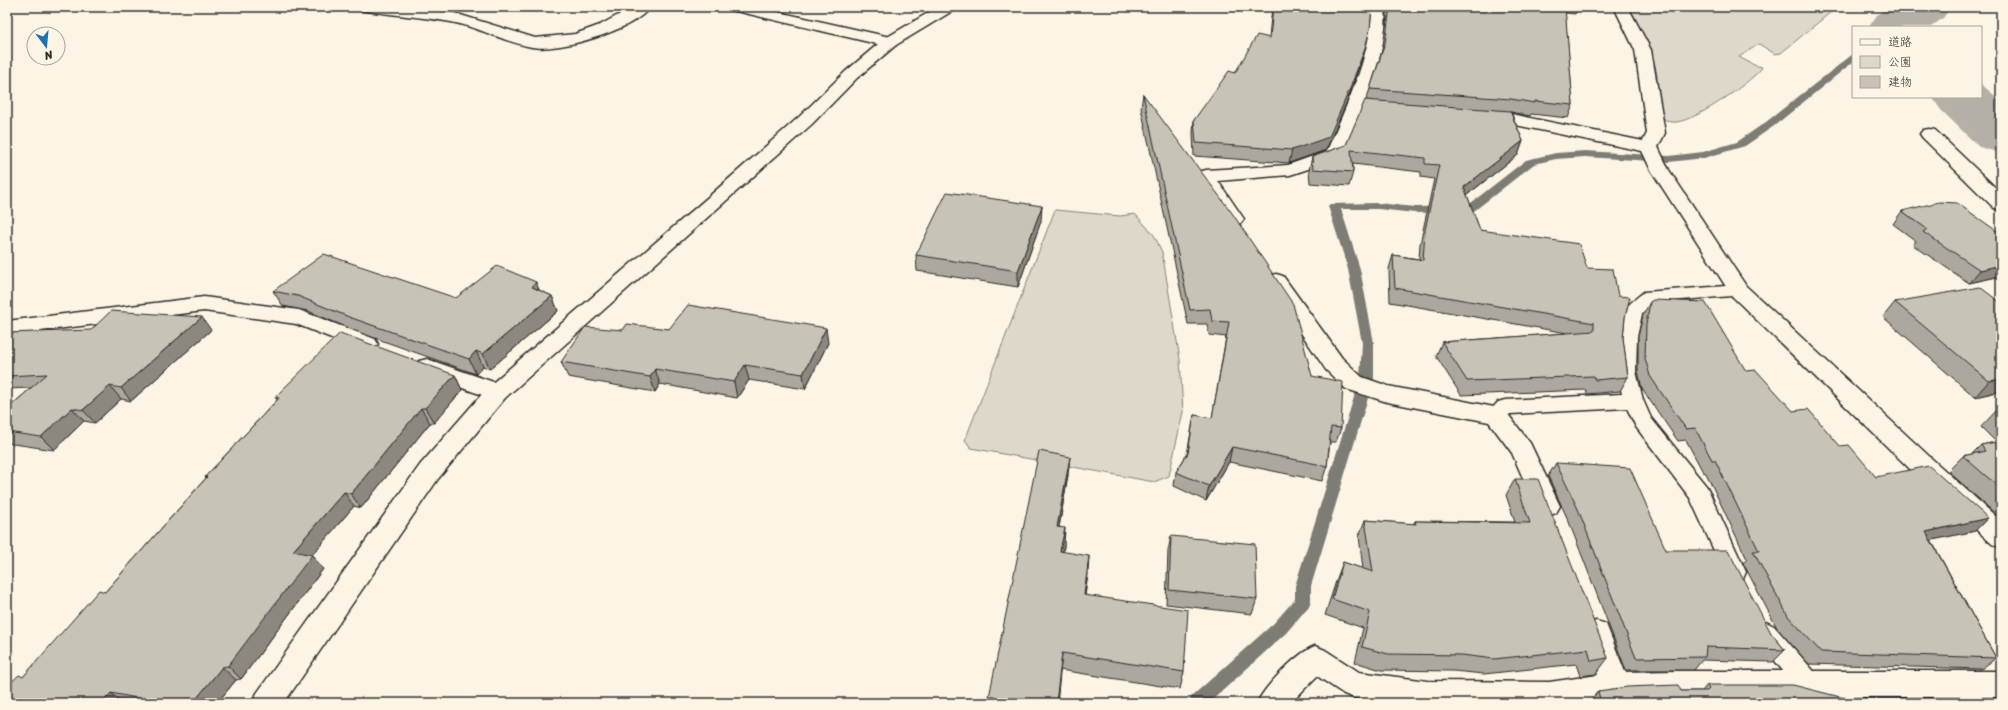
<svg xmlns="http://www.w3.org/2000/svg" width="2008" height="710" viewBox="0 0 2008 710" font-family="Sriracha,'Klee One',sans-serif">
  <rect width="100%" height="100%" fill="#fcf5e5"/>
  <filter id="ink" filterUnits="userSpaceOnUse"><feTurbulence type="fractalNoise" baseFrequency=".025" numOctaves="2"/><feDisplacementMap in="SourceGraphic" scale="8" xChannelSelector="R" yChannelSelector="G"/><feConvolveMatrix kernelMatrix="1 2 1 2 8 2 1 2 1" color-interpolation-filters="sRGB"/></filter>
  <g filter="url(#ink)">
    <g fill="#ded8ca" stroke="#84827a">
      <path d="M1624,7H1837L1781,53L1775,54L1759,44L1739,57L1754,65L1762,67L1761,69C1748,84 1691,125 1672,122C1665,121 1659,115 1654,110L1657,76L1655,65Z"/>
      <polygon points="1055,210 1120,216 1135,214 1154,235 1162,252 1180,359 1183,412 1169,476 1154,482 971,448 965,440"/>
    </g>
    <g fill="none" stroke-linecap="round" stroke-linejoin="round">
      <polygon fill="#7d7b74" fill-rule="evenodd" points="1853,54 1853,62 1774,126 1745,146 1704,158 1669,162 1585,157 1556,159 1534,164 1474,211 1470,212 1415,213 1378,209 1341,209 1360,269 1374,343 1374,378 1311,586 1311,601 1309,606 1286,633 1209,703 1188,703 1191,697 1274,623 1295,599 1295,586 1360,378 1362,343 1348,269 1328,206 1330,204 1378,203 1415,207 1467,206 1526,160 1556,153 1585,151 1669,156 1703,152 1737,142 1766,122"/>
      <g fill="#b4b0a5" fill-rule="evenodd">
        <polygon points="1889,7 1951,7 1943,18 1931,27 1869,27 1877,15"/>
        <polygon points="1981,84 2001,101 2001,153 1979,147 1941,110 1932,97 1981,97"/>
      </g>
      <g stroke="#2b2b2b" stroke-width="3">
        <g id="service">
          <path d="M1739,285L1745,287L1748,291L1745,295L1655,302L1642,314L1637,337L1636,371L1643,400L1651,418L1707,487L1746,572L1743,579L1735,582L1727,579L1690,498L1636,427L1627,408L1510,414C1503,421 1498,423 1489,420L1486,415L1498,402L1505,400L1622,394C1616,370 1614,335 1624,311C1628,304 1638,297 1644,292Z"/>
          <polygon points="1766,622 1774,626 1819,677 1822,685 1819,693 1810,696 1801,693 1758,640 1754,633 1758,626"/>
        </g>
      </g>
      <g stroke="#2b2b2b" stroke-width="3">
        <g id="minor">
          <path d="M359,7H402L454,13L535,38L575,34L600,25L633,7H650C635,30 559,52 532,47C504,42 479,27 451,22C423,17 394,15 366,11L361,10Z"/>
          <polygon points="729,7 756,7 890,37 896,39 898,42 896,45 890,47 736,11 731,10"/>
          <path d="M1371,7H1385C1390,50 1361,114 1344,154L1341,158L1290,175L1218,181L1244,219L1241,223L1234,225L1227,223L1197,176L1199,172L1206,170L1288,165L1327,151C1344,111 1374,50 1371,7Z"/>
          <polygon points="1614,7 1628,7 1651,50 1665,133 1658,147 1669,170 1746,286 1930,457 2001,521 2001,548 1992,544 1912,471 1732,296 1651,170 1642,151 1506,123 1477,121 1474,117 1477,113 1506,113 1643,141 1647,133 1635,50"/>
          <polygon points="1929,129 1935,130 2001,193 2001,210 1994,208 1923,138 1920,134 1923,130"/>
          <polygon points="1276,274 1283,276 1342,358 1362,377 1388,386 1504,409 1530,443 1560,506 1556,513 1547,516 1538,513 1512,453 1489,422 1387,402 1346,389 1326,370 1266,281 1269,276"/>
          <polygon points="204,297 299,310 375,339 378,344 375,349 367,352 296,324 204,311 7,335 7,321"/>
          <polygon points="427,359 505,386 508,392 505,398 497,400 419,373 416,367 419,361"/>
          <path d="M1596,621L1606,624L1625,672L1676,671H2001V697H1676L1616,699L1588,703H1393L1354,698L1344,694L1317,676L1291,703H1257C1265,686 1297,653 1315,646L1325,650L1359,672L1428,681L1549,682L1598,675L1582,633L1586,624Z"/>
        </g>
      </g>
      <g stroke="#2b2b2b" stroke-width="3">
        <polygon id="tertiary" points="938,7 956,7 954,10 896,45 857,78 812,124 505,398 438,479 284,703 252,703 257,693 420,465 489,386 714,192 800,116 845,72 884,39"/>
      </g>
      <use href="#service" fill="#fcf5e5" fill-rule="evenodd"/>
      <use href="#minor" fill="#fcf5e5" fill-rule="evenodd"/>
      <use href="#tertiary" fill="#fcf5e5" fill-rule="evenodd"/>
    </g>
    <g fill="#aca89d" stroke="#2b2b2b">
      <polygon points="1272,7 1372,7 1370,29 1361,60 1348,99 1326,150 1289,163 1194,156 1193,133 1194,120 1235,73 1269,37"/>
      <polygon points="1386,7 1578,7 1575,14 1565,13 1573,105 1568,118 1531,114 1530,116 1511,112 1523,141 1518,155 1467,195 1480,230 1587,268 1618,296 1625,317 1623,338 1628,377 1620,391 1587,394 1586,390 1461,395 1436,356 1442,342 1567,333 1390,302 1389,269 1393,255 1419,259 1420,244 1434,179 1421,177 1421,172 1353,164 1353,172 1349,186 1310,183 1309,170 1312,157 1346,145 1366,100 1370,89 1382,51 1387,19"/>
      <polygon points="1143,94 1312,376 1341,428 1336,442 1330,442 1327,466 1322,481 1229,462 1206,501 1174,486 1176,472 1187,454 1194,415 1212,418 1226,337 1209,335 1207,324 1188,324 1141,108"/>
      <polygon points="1902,211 2001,276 1969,283 1913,245 1916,241 1893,224"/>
      <polygon points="1041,221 1018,287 917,271 916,255"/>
      <polygon points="539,290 552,296 558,311 490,369 483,366 476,374 358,332 308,311 283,306 273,291 456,298"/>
      <polygon points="1650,302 1746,371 1793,411 1840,446 1876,477 1975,531 1931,540 1996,658 1981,669 1809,664 1777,628 1743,563 1747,559 1706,473 1703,472 1686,440 1678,441 1642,389 1638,371 1638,337 1643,315"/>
      <polygon points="1895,302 2001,303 2001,391 1975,397 1883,317"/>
      <polygon points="669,329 828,343 805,389 749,380 737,398 660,384 655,392 568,377 561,362 623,330"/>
      <polygon points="211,330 131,401 121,399 95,423 84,421 54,450 7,443 7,409 31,388 7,389 7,333"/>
      <polygon points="455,375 462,390 434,423 430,423 361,508 354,506 312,555 323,569 241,679 236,680 217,703 7,703 23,677 105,592 206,478 205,477 277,400 275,397"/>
      <polygon points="1996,411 2001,411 2001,519 1948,471 1963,456 1972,454 1981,445 1996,442 1981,427"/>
      <polygon points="1556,463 1771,633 1785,650 1773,662 1702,660 1694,670 1626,670 1569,522 1548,476"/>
      <polygon points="1068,475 1059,527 1064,546 1063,551 1088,574 1085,596 1184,672 1180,689 1060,670 1057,703 989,703 989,697"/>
      <polygon points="1515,479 1608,658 1596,674 1580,676 1576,664 1484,674 1453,671 1381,670 1355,662 1363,628 1325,615 1337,578 1343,562 1363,569 1359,536 1365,520 1413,524 1415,521 1515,522 1506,495"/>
      <polygon points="1171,536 1257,599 1252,614 1166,604 1168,551"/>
      <polygon points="1707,685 1861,703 1589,703 1598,691 1702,691"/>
    </g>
    <g fill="#8c8880" stroke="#2b2b2b">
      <polygon points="1365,48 1348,99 1326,150 1289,163 1292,150"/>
      <polygon points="1523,141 1518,155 1459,201 1464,187"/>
      <polygon points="1042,206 1041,221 1018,287 1018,271"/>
      <polygon points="2001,265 2001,276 1969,283 1980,270"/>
      <polygon points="536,282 542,297 532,287"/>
      <polygon points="552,296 558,311 490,369 483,354"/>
      <polygon points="202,317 211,330 131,401 121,388"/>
      <polygon points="826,328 828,343 805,389 803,374"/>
      <polygon points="476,351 483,366 476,374 469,359"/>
      <polygon points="745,365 749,380 737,398 734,382"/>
      <polygon points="655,369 660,384 655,392 650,377"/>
      <polygon points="455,375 462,390 434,423 425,408"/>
      <polygon points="2001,379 2001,391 1975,397 1989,381"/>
      <polygon points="110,386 121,399 95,423 83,410"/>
      <polygon points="72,408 84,421 54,450 41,437"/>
      <polygon points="421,408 430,423 361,508 351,494"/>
      <polygon points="1232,447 1229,462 1206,501 1209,486"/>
      <polygon points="1070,457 1068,475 1056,545 1057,527"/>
      <polygon points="344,492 354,506 312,555 323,569 241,679 228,666 293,551"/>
      <polygon points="1988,518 1975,531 1914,544 1926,532"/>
      <polygon points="1065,528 1064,546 1059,569 1060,551"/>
      <polygon points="1089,556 1088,574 1082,613 1084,595"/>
      <polygon points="1062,653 1057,703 1056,703"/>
      <polygon points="222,667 236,680 217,703 193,703"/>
      <polygon points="111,693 123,703 102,703"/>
    </g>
    <g fill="#c8c3b7" stroke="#2b2b2b">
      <polygon points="1273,7 1372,7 1370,29 1365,48 1351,86 1329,137 1292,150 1196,143 1194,120 1229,71 1235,73 1257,35 1270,38"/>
      <polygon points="1390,7 1565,7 1573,105 1535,101 1535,103 1511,99 1370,89 1385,43"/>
      <polygon points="1143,94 1232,213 1293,304 1312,376 1343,382 1341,428 1331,427 1327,466 1232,447 1209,486 1176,472 1188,453 1194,415 1212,418 1229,322 1212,321 1210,309 1190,310"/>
      <polygon points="1365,100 1510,111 1523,141 1464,187 1480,230 1579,244 1587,268 1613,269 1618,296 1630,297 1625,317 1623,338 1628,377 1595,380 1594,376 1467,381 1442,342 1594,331 1594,323 1395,288 1393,255 1423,260 1425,230 1439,165 1425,164 1425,158 1351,150 1353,172 1313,169 1312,157 1346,145"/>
      <polygon points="947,192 1042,206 1018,271 916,255"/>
      <polygon points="1939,202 1957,203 2001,234 2001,265 1980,270 1923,232 1927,229 1902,211"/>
      <polygon points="324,254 456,298 497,266 536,282 532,287 552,296 483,354 476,351 469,359 349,317 298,296 273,291"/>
      <polygon points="1980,287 2001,303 2001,379 1989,381 1895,302"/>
      <polygon points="1653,300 1705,302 1746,371 1756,370 1793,411 1808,409 1840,446 1849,445 1876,477 1929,466 1988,518 1926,532 1996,658 1821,652 1788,616 1753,551 1759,551 1715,460 1712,460 1695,428 1686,429 1650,376 1645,358 1646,325 1650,302"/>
      <polygon points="688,305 826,328 803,374 745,365 734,382 655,369 650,377 561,362 585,327 623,330 627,324 669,329"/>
      <polygon points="111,311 202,317 121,388 110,386 83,410 72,408 41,437 7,432 7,409 47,374 7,376 7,333 91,330"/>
      <polygon points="340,333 455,375 425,408 421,408 351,494 344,492 293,551 312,555 228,666 222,667 193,703 162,703 111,693 102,703 7,703 7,686 19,675 23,677 99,590 105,592 207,477 205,477 279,398 275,397"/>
      <polygon points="1996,411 2001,411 2001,416"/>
      <polygon points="2001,441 2001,489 1963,456 1985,451 1981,445"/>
      <polygon points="1039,451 1070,457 1057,527 1065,528 1060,551 1089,556 1084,595 1188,610 1184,672 1062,653 1056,703 994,703 995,697 989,697"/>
      <polygon points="1556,463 1630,468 1666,550 1728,550 1771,633 1785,650 1706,647 1705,657 1636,658 1578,509"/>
      <polygon points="1515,479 1538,479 1608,658 1591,661 1588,649 1494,659 1462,655 1388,654 1362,647 1370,612 1332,599 1343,562 1373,572 1365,520 1416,524 1415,521 1530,523"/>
      <polygon points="1171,536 1255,544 1257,599 1169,590"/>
      <polygon points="1678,685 1681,691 1707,691 1709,689 1707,685 1793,685 1860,702 1861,703 1601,703 1598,691 1627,687"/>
    </g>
  </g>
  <rect width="2008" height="710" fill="none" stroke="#fcf5e5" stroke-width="24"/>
  <rect x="12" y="12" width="1984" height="686" fill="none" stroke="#2b2b2b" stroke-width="1.5" filter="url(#ink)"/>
  <rect x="1852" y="26" width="130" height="72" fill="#fcf5e5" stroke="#a8a49b"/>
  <rect x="1860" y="39" width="20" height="6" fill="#fcf5e5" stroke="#a8a49b"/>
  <text x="1888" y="46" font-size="12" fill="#2b2b2b">道路</text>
  <rect x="1860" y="56" width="20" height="12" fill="#ded8ca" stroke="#a8a49b"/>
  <text x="1888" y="66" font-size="12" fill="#2b2b2b">公園</text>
  <rect x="1860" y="76" width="20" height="12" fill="#c8c3b7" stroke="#a8a49b"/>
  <text x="1888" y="86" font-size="12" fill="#2b2b2b">建物</text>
  <g transform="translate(46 46) rotate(164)"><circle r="19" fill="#fcf5e5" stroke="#a8a49b"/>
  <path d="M0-3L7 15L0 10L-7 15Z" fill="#1f6fb2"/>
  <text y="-6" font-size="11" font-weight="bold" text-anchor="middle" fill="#2b2b2b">N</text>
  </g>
</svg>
